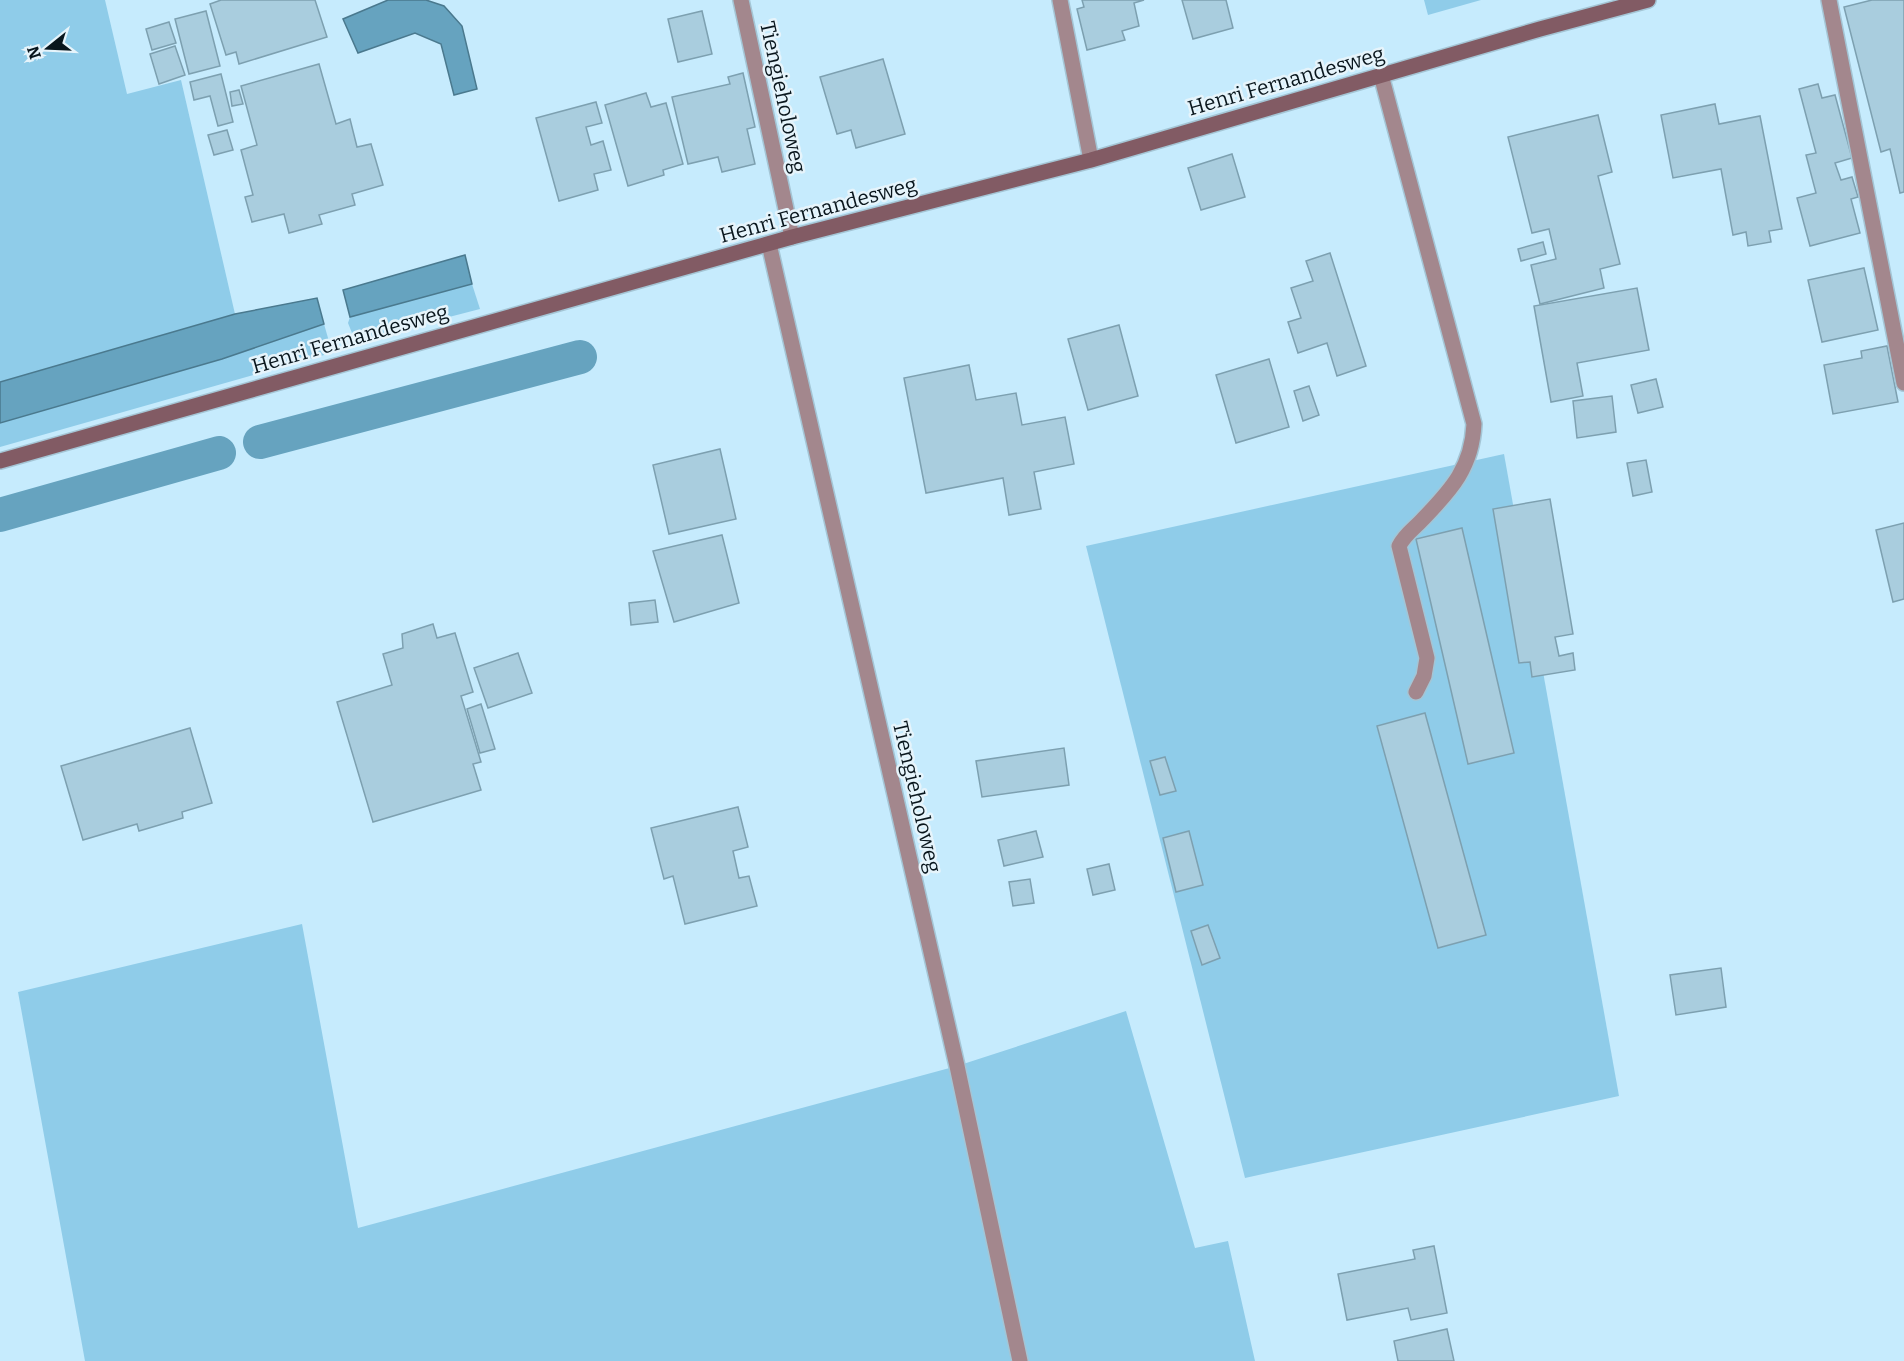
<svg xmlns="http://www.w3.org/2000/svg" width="1904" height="1361" viewBox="0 0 1904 1361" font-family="Bitter,serif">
  <rect width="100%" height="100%" fill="#c6ebfd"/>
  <g fill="#8fcce9">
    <polygon points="0,0 105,0 127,94 181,80 235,314 0,382"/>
    <polygon points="1424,0 1481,0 1428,15"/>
    <polygon points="472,284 480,309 364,339 352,333 348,323 350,317"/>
    <polygon points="324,324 328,338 324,355 0,447 0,423 222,359"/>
    <polygon points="1504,454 1619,1096 1245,1178 1086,546"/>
    <polygon points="302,924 358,1228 957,1066 1126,1011 1195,1248 1228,1241 1255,1361 85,1361 18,992"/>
  </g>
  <g fill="#66a3bf" stroke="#4a798e" stroke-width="1.5">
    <polygon points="388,0 426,0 444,6 462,26 477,89 454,95 441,44 415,33 358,53 343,19"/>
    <polygon points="465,255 472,284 350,317 343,290"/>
    <polygon points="317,298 324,324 222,359 0,423 0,382 235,314"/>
  </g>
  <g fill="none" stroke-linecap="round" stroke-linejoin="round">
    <g stroke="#66a3bf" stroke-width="34">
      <polyline points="260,442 580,357"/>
      <polyline points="0,515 219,453"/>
    </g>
  </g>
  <g fill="#a9cdde" stroke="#7da0b0" stroke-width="1.5">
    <polygon points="221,0 315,0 327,37 239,64 236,52 226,55 210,4"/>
    <polygon points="1082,0 1144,0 1134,3 1139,26 1122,31 1125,40 1087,50 1077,9 1084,7"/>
    <polygon points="1182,0 1226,0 1233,28 1193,39"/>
    <polygon points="1872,0 1904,0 1904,192 1900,193 1890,149 1881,152 1844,7"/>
    <polygon points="206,11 220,66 189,74 175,19"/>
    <polygon points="702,11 712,54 678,62 668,19"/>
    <polygon points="169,22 176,43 152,50 146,29"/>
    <polygon points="175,46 185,75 159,84 150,54"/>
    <polygon points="883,59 905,134 856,148 851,130 837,134 820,77"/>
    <polygon points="319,64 336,124 350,119 357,147 371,144 383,185 352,194 355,205 319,215 322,224 289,233 284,214 252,222 245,197 253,195 241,150 257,145 241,86"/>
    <polygon points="743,73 755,127 747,129 755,164 722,172 718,157 688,164 672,97 730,84 728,77"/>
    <polygon points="221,74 233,122 218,126 210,96 194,100 190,82"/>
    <polygon points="1818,84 1822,98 1835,95 1852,158 1835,163 1841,180 1852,177 1858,197 1851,199 1860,233 1810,246 1797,198 1816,193 1806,155 1816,153 1799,89"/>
    <polygon points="239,90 243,104 232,106 230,92"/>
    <polygon points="646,93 651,107 666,103 683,164 663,170 664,175 628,186 605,105"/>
    <polygon points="596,102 602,123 586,127 591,145 603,141 611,170 594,174 598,190 559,201 536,118"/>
    <polygon points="1715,104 1719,124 1760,116 1782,229 1769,231 1771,242 1748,246 1746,232 1733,235 1721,169 1673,178 1661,115"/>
    <polygon points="1598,115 1612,172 1598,176 1620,264 1600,269 1604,288 1540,304 1531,265 1556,259 1549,229 1532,233 1508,137"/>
    <polygon points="227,130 233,150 214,155 208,135"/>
    <polygon points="1232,154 1245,197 1201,210 1188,168"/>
    <polygon points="1543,242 1546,254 1521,261 1518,249"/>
    <polygon points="1330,253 1366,366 1337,376 1327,343 1298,353 1288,322 1301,318 1291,288 1313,281 1306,261"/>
    <polygon points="1864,268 1878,330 1822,342 1808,280"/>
    <polygon points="1637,288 1649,350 1577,363 1583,396 1551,402 1534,306"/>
    <polygon points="1119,325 1138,396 1088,410 1068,339"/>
    <polygon points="1887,346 1898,402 1833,414 1824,365 1862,358 1861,351"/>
    <polygon points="1269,359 1289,427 1236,443 1216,375"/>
    <polygon points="969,365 976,400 1016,393 1022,425 1065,417 1074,464 1034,472 1041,509 1009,515 1003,478 926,493 904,378"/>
    <polygon points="1656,379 1663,407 1638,413 1631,385"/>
    <polygon points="1309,386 1319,415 1303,421 1294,391"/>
    <polygon points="1612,396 1616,432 1577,438 1573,401"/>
    <polygon points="720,449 736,519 669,534 653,465"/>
    <polygon points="1646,460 1652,492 1633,496 1627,463"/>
    <polygon points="1550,499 1573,634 1555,637 1559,656 1573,653 1575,670 1532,677 1530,662 1519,663 1493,509"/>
    <polygon points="1904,523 1904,599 1893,602 1876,530"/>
    <polygon points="1462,528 1514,753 1468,764 1416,539"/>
    <polygon points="722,535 739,603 674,622 653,551"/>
    <polygon points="655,600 658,622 631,625 629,603"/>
    <polygon points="433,624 437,638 455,633 473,692 461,696 481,762 473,764 481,790 373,822 337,702 392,685 383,654 403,648 402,634"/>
    <polygon points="518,653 532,693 488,708 474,668"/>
    <polygon points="481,704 495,749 480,753 467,709"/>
    <polygon points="1425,713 1486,935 1438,948 1377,726"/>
    <polygon points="190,728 212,803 182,812 183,818 139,831 137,824 83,840 61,766"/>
    <polygon points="1064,748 1069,785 982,797 976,761"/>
    <polygon points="1165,757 1176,791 1160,795 1150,761"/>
    <polygon points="738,807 748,847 733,851 739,878 749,876 757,906 685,924 673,876 664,879 651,828"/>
    <polygon points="1036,831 1043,857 1004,866 998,840"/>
    <polygon points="1189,831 1203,885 1176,892 1163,838"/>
    <polygon points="1109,864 1115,890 1093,895 1087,869"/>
    <polygon points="1030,879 1034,903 1013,906 1009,882"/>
    <polygon points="1208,925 1220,958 1202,965 1191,931"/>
    <polygon points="1721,968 1726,1007 1676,1015 1670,975"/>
    <polygon points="1434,1246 1447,1313 1411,1320 1408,1308 1347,1320 1338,1274 1415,1259 1413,1250"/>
    <polygon points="1447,1329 1454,1361 1398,1361 1394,1341"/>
  </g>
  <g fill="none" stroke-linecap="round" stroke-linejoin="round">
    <g stroke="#a4c5d5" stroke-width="18">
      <g id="lane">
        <polyline points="1060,0 1091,160"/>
        <path d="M1381,75L1474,424C1472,467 1452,489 1423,519C1413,530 1406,533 1399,546L1427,658L1424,676L1416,692"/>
      </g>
    </g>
    <g stroke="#a4c5d5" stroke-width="18">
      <g id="street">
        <polyline points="741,0 792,237"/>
        <polyline points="1829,0 1904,383"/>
        <polyline points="769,244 957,1066 1020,1361"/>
      </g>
    </g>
    <g stroke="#a4c5d5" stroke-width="18">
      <polyline id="secondary" points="0,461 792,237 1091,160 1540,29 1648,0"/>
    </g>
    <use href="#lane" stroke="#a3878d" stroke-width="15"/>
    <use href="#street" stroke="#a3878d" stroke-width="15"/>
    <use href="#secondary" stroke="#825b64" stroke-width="15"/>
  </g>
  <g text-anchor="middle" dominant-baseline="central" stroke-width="5" stroke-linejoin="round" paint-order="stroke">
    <g font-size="21" fill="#09161d" stroke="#e6f4fb">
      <text transform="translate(1286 81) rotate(-16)">Henri Fernandesweg</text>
      <text transform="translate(783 97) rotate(78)">Tiengieholoweg</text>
      <text transform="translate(818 210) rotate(-15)">Henri Fernandesweg</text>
      <text transform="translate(350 339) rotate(-16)">Henri Fernandesweg</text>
      <text transform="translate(917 797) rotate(77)">Tiengieholoweg</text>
    </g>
  </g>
  <g transform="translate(48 48) rotate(252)" stroke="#e6f4fb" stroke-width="4.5" paint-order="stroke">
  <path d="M0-4.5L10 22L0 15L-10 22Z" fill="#09161d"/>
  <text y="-9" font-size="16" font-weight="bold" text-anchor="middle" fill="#09161d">N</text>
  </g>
</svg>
